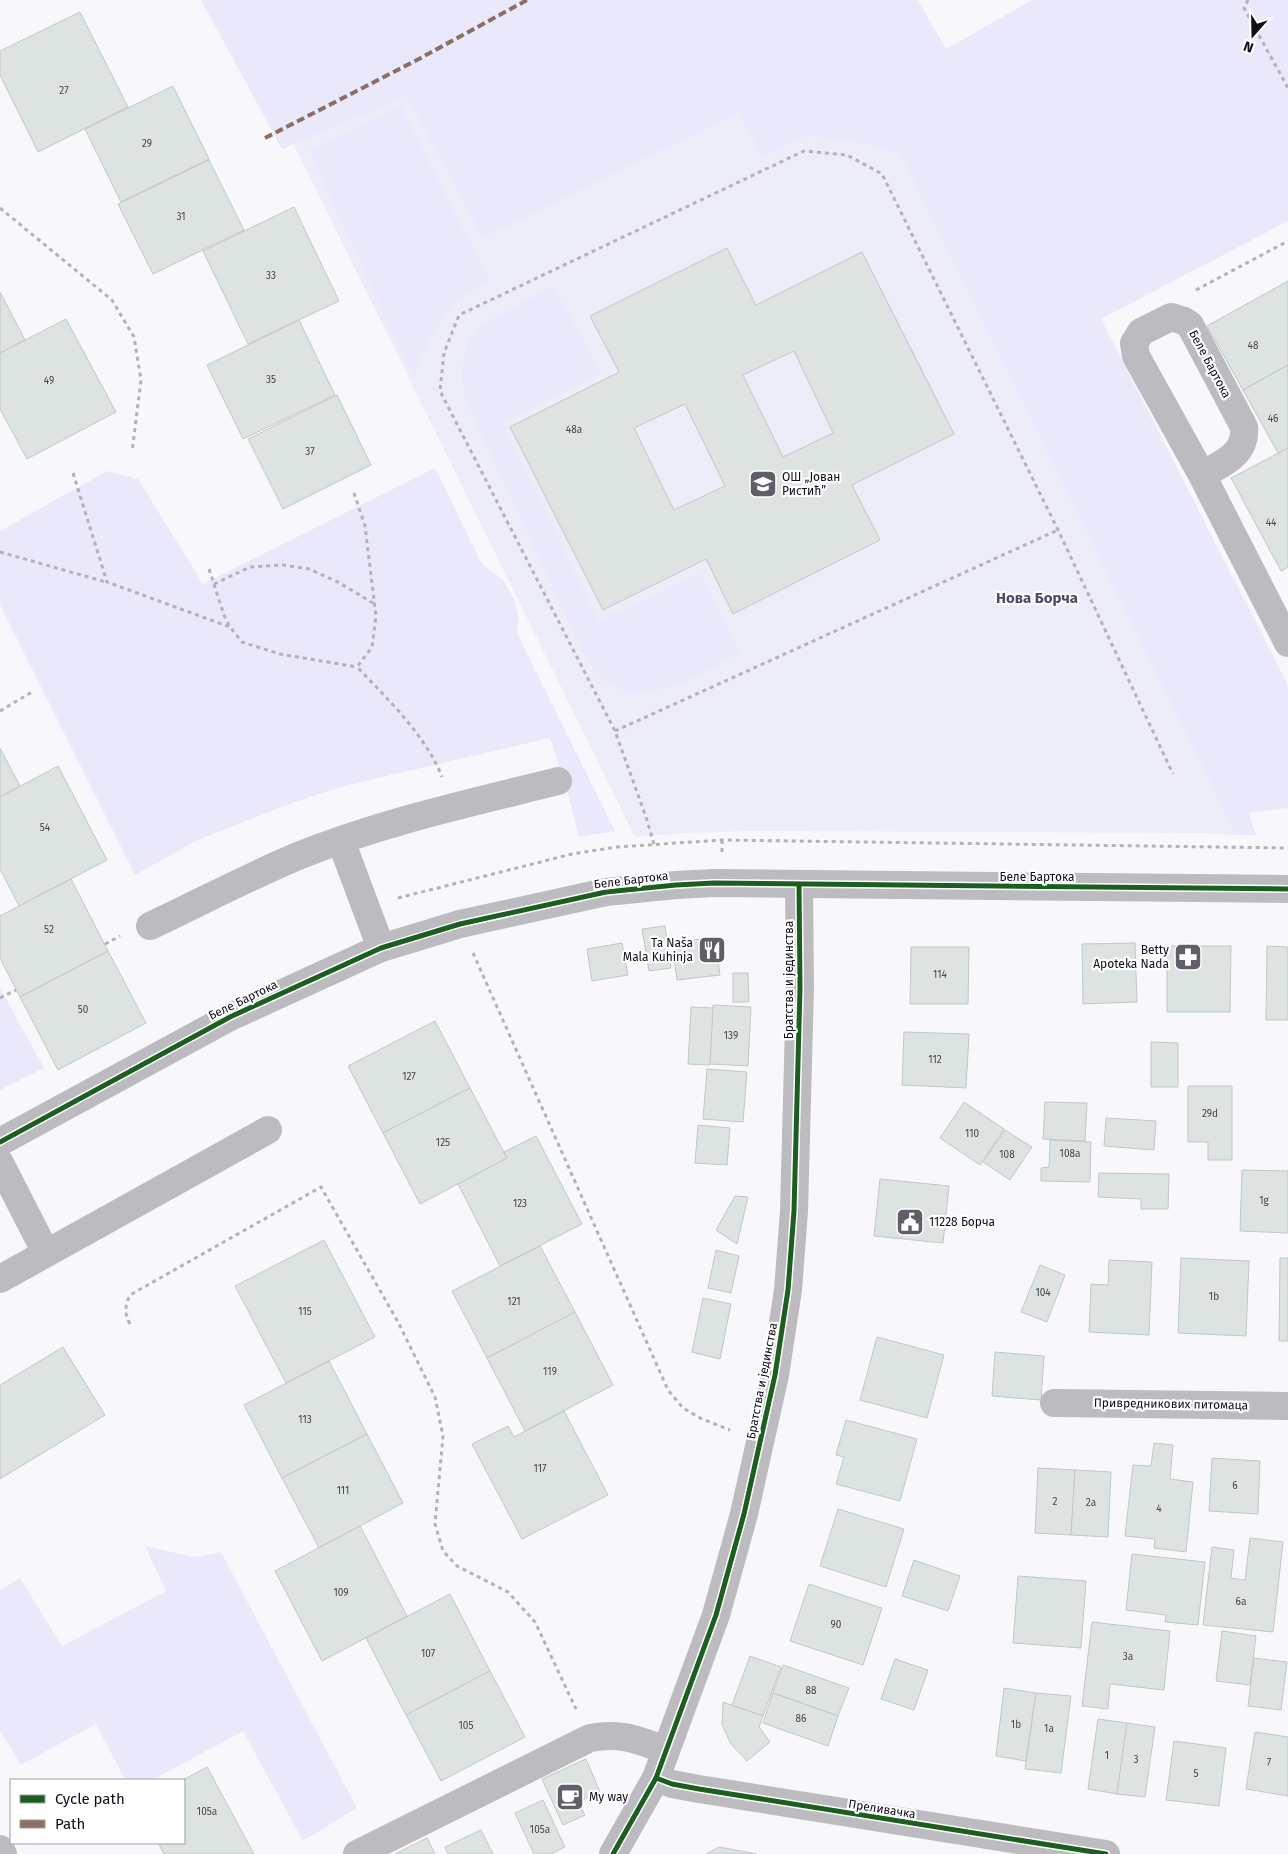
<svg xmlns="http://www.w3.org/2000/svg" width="1288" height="1854" viewBox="0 0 1288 1854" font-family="'Fira Sans',sans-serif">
  <rect width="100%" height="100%" fill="#f8f8fc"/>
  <polygon fill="#ededf9" points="564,0 826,0 1236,835 1200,833 751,831 686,833 635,837 290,137"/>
  <g fill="#e9e9fb">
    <polygon points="201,0 918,0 946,49 1032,0 1288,0 1288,221 1101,319 1286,681 1288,688 1288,808 1249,813 1256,835 1236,835 900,153 849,140 805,136 762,156 738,112 483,238 407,96 282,149"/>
    <polygon points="400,105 489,280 453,304 434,331 421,357 414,380 309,150"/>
    <polygon points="553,286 601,373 502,422 598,621 700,573 740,653 687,681 655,691 630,694 603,681 588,662 465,400 461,372 467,344 480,326"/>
    <polygon points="435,468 482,564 503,580 514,599 519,621 517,633 615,831 579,837 566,786 550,738 348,785 295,802 198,840 135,875 0,605 0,531 107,471 138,479 203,584"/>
    <polygon points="0,988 44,1068 0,1090"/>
    <polygon points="145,1546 194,1557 221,1552 357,1808 303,1841 243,1731 153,1780 125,1780 96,1724 21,1765 0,1730 0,1590 20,1578 62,1646 166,1591"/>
  </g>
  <g fill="#dde3e1" stroke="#c2c8c5" fill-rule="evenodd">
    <polygon points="80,12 128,107 38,152 0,75 0,51"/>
    <polygon points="173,86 209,159 121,202 85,129"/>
    <polygon points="209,160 244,230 153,274 118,204"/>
    <polygon points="294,207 339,301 248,344 203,251"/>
    <path d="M727,248L756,305L862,252L954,434L852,485L880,540L733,614L706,559L603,610L510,427L619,372L590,316ZM794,351L833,433L783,457L743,375ZM685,404L725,486L674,510L634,428Z"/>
    <polygon points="1288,281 1288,365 1243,390 1207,326"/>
    <polygon points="0,292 25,340 0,353"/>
    <polygon points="66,319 116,412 27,459 0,409 0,353"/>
    <polygon points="299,320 335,395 243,439 207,365"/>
    <polygon points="1288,365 1288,448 1278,453 1243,390"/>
    <polygon points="337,395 371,465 283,509 248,439"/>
    <polygon points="1288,448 1288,567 1281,571 1231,478"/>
    <polygon points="0,748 20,786 0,797"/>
    <polygon points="58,766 107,860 19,906 0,869 0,797"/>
    <polygon points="71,879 108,951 20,997 0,958 0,916"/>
    <polygon points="665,926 671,968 649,971 642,929"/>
    <polygon points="715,937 720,975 677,980 672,943"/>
    <polygon points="622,943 628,975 592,981 587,949"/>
    <polygon points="1135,943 1137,1002 1083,1004 1082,944"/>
    <polygon points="1167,946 1231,946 1230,1012 1167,1012"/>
    <polygon points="1267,946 1288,947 1288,1020 1266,1020"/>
    <polygon points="911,947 969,947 968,1004 910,1004"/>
    <polygon points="108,951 146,1023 58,1070 20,997"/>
    <polygon points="733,973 748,973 749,1002 733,1002"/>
    <polygon points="713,1005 751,1007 748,1066 710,1064"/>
    <polygon points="691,1007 713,1008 710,1065 688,1064"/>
    <polygon points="435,1021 470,1088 383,1133 348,1066"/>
    <polygon points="904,1032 969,1034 966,1088 902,1085"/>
    <polygon points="1151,1042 1178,1043 1178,1087 1151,1087"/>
    <polygon points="707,1069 747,1072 743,1122 703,1119"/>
    <polygon points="1188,1086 1232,1086 1232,1160 1208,1160 1208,1142 1188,1142"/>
    <polygon points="470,1088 507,1158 420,1204 383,1133"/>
    <polygon points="964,1102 1004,1129 980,1165 940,1138"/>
    <polygon points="1045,1102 1087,1103 1085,1141 1043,1139"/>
    <polygon points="1106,1118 1156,1121 1154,1150 1104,1146"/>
    <polygon points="698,1125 730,1128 727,1165 695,1163"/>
    <polygon points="1005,1130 1032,1147 1010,1180 983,1162"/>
    <polygon points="536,1136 582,1224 500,1266 458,1184 507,1158 504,1152"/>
    <polygon points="1050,1140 1091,1142 1090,1182 1041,1181 1041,1168 1049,1167"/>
    <polygon points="1242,1170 1288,1171 1288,1233 1240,1231"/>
    <polygon points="1099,1173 1169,1174 1168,1209 1141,1209 1141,1199 1098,1197"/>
    <polygon points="880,1179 949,1186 943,1243 874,1236"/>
    <polygon points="735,1196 748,1197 737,1244 716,1230"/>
    <polygon points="324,1240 375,1337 286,1383 235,1286"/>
    <polygon points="540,1246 575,1312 487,1358 452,1291"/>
    <polygon points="716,1250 739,1256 731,1293 708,1288"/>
    <polygon points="1181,1258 1249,1261 1246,1336 1178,1333"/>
    <polygon points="1280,1258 1288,1258 1288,1341 1279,1341"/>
    <polygon points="1109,1260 1152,1262 1149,1335 1089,1332 1091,1284 1108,1285"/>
    <polygon points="1040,1265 1065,1275 1047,1322 1021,1312"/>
    <polygon points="703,1298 731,1304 720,1359 692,1352"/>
    <polygon points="575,1312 613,1385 525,1431 487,1358"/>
    <polygon points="877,1337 944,1355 927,1418 860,1400"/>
    <polygon points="63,1347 105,1415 0,1479 0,1385"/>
    <polygon points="995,1352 1044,1356 1041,1400 992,1396"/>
    <polygon points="329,1361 367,1434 282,1478 244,1405"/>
    <polygon points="564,1411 608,1495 522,1539 472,1444 508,1426 514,1437"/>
    <polygon points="846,1420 917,1439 900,1501 836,1484 844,1457 836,1455"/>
    <polygon points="367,1434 403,1503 319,1548 282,1478"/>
    <polygon points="1154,1443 1173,1445 1170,1479 1193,1482 1186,1552 1154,1548 1155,1539 1125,1536 1133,1465 1151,1466"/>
    <polygon points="1212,1458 1260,1461 1258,1514 1209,1511"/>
    <polygon points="1038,1468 1075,1470 1071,1535 1035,1533"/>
    <polygon points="1075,1470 1111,1472 1108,1537 1071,1535"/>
    <polygon points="838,1509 904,1529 886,1587 820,1566"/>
    <polygon points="360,1526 407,1616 322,1661 275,1571"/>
    <polygon points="1250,1538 1283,1542 1273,1632 1203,1625 1212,1547 1234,1550 1231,1578 1245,1580"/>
    <polygon points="1132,1554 1205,1562 1198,1625 1165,1622 1166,1615 1126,1610"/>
    <polygon points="914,1560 960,1576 948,1611 902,1596"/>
    <polygon points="1018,1576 1086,1581 1081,1648 1013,1643"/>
    <polygon points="809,1584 882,1608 863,1665 790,1641"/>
    <polygon points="450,1594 490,1671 406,1715 366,1638"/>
    <polygon points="1092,1622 1170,1631 1164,1690 1110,1684 1108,1709 1082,1706"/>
    <polygon points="1222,1631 1256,1636 1250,1685 1216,1681"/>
    <polygon points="750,1656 781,1667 763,1716 732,1705"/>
    <polygon points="1254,1658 1287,1662 1281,1710 1248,1706"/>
    <polygon points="895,1659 928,1670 914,1710 881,1699"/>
    <polygon points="783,1665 849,1688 838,1716 773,1693"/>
    <polygon points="490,1671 525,1737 441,1781 406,1715"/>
    <polygon points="1004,1688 1036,1693 1026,1761 996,1756"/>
    <polygon points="773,1693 838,1716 828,1746 763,1723"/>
    <polygon points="1036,1693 1071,1696 1061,1773 1025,1769"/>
    <polygon points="723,1702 763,1716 759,1727 770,1742 747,1761 731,1744 722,1725"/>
    <polygon points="1098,1719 1127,1723 1117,1794 1088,1789"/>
    <polygon points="1127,1723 1155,1727 1145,1797 1117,1794"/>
    <polygon points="1255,1732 1288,1737 1288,1796 1246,1789"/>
    <polygon points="1174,1741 1226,1748 1219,1806 1166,1800"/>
    <polygon points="586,1759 600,1792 578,1802 585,1815 563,1825 542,1779"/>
    <polygon points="207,1767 254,1854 164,1854 158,1843 184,1843 183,1780"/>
    <polygon points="543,1800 565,1847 551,1854 534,1854 515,1813"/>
    <polygon points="481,1830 493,1854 448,1854 445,1847"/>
    <polygon points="427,1838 435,1854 395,1854"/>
    <polygon points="719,1847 757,1854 706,1854"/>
  </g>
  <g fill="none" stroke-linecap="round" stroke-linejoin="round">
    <g stroke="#b2b2b7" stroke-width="3" stroke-dasharray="4 4" stroke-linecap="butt">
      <polyline points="1248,0 1244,8 1288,88"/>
      <polyline points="0,208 112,300 134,337 141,380 132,452"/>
      <polyline points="1196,290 1288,241"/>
      <polyline points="73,473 107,582 230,627"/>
      <path d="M354,493L365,526L376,616L372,647L357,667C386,697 427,737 442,777"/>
      <polyline points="0,552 106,582"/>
      <polyline points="209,569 224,615 230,627 242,642 280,654 357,667"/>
      <polyline points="214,584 250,567 283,565 309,569 338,582 373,603"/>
      <polyline points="0,711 32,692"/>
      <polyline points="615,731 1058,530"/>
      <polyline points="722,840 722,852"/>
      <polyline points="654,844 646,817 615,731 440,391 444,353 459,315 804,151 847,155 882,174 1058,530 1173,774"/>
      <polyline points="398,898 572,854 617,847 722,840 1288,848"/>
      <polyline points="105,944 120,936"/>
      <polyline points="473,953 668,1390 683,1408 700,1418 730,1430"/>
      <polyline points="0,998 16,990"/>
      <path d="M130,1324C124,1313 125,1306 130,1295L321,1187L398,1322L435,1397L443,1436L435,1524L443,1551L457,1566L508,1592L535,1622L576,1709"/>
    </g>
    <g stroke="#bcbcc0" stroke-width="28">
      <path d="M1202,475C1223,463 1247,454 1244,427L1190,325L1184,321L1171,317L1141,332L1134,343L1136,356L1202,475L1288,643"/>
      <polyline points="341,841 381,948"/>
      <path d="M150,926C199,903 248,877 298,856C382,822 470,803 558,781"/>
      <polyline points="0,1142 230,1017 381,948 460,924 606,892 676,885 714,883 1288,889"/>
      <polyline points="0,1163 46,1253"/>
      <polyline points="0,1279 268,1130"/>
      <polyline points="1054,1403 1288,1406"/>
      <polyline points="656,1778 672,1784 699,1789 1106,1854"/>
      <polyline points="0,1849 3,1854"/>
      <path d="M357,1854L590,1738C622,1732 637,1740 666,1750"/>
      <polyline points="613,1854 656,1778 716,1615 744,1514 775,1375 788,1290 794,1211 800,988 799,885"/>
    </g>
    <polyline stroke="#8d6e63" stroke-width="4" stroke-dasharray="8 4" stroke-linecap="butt" points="265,138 417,60 527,0"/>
    <g stroke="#fff" stroke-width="8">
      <g id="cycleway">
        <polyline points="0,1142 230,1017 381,948 460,924 606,892 676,885 714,883 1288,889"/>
        <polyline points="656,1778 672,1784 699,1789 1106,1854"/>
        <polyline points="613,1854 656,1778 716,1615 744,1514 775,1375 788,1290 794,1211 800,988 799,885"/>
      </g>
    </g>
    <use href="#cycleway" stroke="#1b5e20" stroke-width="5"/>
  </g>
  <defs>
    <g id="school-square" transform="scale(1.4375)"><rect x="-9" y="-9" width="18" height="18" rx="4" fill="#605f68" stroke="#fff"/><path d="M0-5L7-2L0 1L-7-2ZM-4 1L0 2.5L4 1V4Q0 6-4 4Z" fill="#fff"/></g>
    <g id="restaurant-square" transform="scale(1.4375)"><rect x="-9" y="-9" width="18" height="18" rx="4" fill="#605f68" stroke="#fff"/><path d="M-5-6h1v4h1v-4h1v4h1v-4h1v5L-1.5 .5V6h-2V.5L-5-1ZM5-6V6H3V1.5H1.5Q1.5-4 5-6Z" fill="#fff"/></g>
    <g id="pharmacy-square" transform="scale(1.4375)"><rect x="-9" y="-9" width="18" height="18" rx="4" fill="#605f68" stroke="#fff"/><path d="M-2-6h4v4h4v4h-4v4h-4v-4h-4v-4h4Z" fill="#fff"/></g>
    <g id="civic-square" transform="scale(1.4375)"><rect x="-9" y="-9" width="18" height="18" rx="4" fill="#605f68" stroke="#fff"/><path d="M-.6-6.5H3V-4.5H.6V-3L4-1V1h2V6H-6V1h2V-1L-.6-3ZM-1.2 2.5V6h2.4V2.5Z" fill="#fff"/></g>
    <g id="cafe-square" transform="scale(1.4375)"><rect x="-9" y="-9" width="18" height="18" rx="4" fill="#605f68" stroke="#fff"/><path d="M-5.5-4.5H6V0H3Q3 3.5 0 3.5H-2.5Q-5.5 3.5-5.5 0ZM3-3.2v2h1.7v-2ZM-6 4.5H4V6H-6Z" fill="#fff"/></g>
  </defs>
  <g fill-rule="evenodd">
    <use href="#school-square" x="763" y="484"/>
    <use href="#restaurant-square" x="712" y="950"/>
    <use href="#pharmacy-square" x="1188" y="957"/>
    <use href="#civic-square" x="910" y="1222"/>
    <use href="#cafe-square" x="570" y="1797"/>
  </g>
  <g text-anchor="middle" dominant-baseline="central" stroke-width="4.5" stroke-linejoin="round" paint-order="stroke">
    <g font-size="10" fill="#44454d">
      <text x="64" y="91">27</text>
      <text x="147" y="144">29</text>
      <text x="181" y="217">31</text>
      <text x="271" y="276">33</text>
      <text x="1253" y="346">48</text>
      <text x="271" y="380">35</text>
      <text x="49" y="381">49</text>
      <text x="1273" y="419">46</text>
      <text x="574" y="430">48а</text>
      <text x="310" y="452">37</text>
      <text x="1271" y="523">44</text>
      <text x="45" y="828">54</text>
      <text x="49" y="930">52</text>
      <text x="940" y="975">114</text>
      <text x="83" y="1010">50</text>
      <text x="731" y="1036">139</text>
      <text x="935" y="1060">112</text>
      <text x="409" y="1077">127</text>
      <text x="1210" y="1114">29d</text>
      <text x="972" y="1134">110</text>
      <text x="443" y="1143">125</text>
      <text x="1070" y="1154">108a</text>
      <text x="1007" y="1155">108</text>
      <text x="1264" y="1201">1g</text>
      <text x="520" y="1204">123</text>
      <text x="1043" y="1293">104</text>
      <text x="1214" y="1297">1b</text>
      <text x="514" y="1302">121</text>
      <text x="305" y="1312">115</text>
      <text x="550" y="1372">119</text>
      <text x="305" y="1420">113</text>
      <text x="540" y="1469">117</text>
      <text x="1235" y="1486">6</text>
      <text x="343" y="1491">111</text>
      <text x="1055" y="1502">2</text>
      <text x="1091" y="1503">2a</text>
      <text x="1159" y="1509">4</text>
      <text x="341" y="1593">109</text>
      <text x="1241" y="1602">6a</text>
      <text x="836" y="1625">90</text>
      <text x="428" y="1654">107</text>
      <text x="1128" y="1657">3a</text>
      <text x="811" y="1691">88</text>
      <text x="801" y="1719">86</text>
      <text x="1016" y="1725">1b</text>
      <text x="466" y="1726">105</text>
      <text x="1049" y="1729">1a</text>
      <text x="1107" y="1756">1</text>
      <text x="1136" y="1760">3</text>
      <text x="1269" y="1763">7</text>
      <text x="1196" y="1774">5</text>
      <text x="207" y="1812">105a</text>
      <text x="540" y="1830">105a</text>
    </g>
    <g font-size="12" fill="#0e0d19" stroke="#fff">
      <text transform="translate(1210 364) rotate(62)">Беле Бартока</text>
      <text x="1037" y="877">Беле Бартока</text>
      <text transform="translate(631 880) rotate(-7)">Беле Бартока</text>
      <text transform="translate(789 980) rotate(-90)">Братства и јединства</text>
      <text transform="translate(243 1000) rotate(-26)">Беле Бартока</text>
      <text transform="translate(762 1381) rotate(-79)">Братства и јединства</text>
      <text transform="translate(1171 1404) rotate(1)">Привредникових питомаца</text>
      <text transform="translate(882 1809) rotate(9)">Преливачка</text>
    </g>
    <g font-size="12" fill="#0e0d19" stroke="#fff" text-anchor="start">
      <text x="782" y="477">ОШ „Јован<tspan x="782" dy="14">Ристић”</tspan></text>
      <text x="693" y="943" text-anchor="end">Ta Naša<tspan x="693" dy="14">Mala Kuhinja</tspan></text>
      <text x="1169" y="950" text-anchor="end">Betty<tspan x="1169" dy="14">Apoteka Nada</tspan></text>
      <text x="929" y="1222">11228 Борча</text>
      <text x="589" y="1797">My way</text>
    </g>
    <g font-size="15" font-weight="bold" fill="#4b4b68" stroke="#fff">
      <text x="1037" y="598">Нова Борча</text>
    </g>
  </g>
  <rect x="10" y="1779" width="175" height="65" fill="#ffffff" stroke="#9f9ea3"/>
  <rect x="20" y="1795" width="25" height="8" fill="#1b5e20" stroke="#9f9ea3"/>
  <text x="55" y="1804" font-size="15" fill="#0e0d19">Cycle path</text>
  <rect x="20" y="1820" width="25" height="8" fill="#8d6e63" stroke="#9f9ea3"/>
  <text x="55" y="1829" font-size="15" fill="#0e0d19">Path</text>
  <g transform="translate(1253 35) rotate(200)" stroke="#ffffff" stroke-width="4" paint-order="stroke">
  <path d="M0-4L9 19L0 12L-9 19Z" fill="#0e0d19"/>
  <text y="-8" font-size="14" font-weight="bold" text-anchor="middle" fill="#0e0d19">N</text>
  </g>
</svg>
